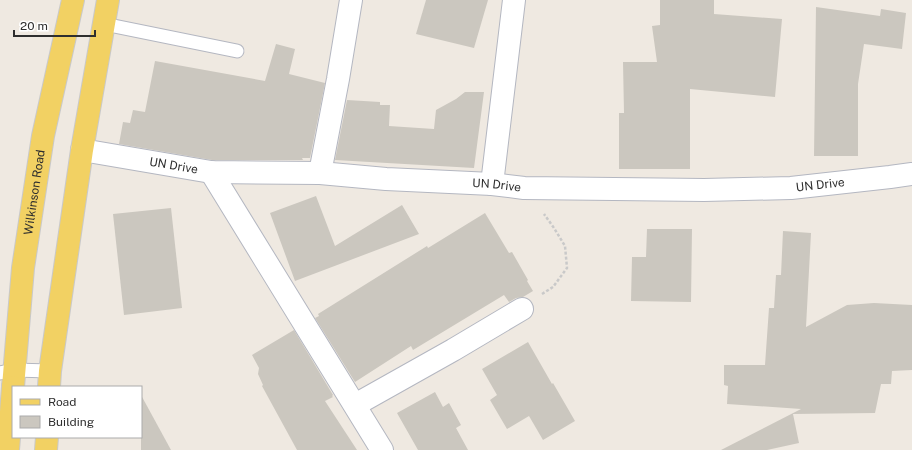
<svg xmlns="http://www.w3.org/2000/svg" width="912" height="450" viewBox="0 0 912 450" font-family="'Public Sans',sans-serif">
  <rect width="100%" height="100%" fill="#efe9e1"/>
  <g fill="#cbc7bf">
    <polygon points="426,0 488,0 474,48 416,34"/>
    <polygon points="660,0 714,0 714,14 782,19 775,97 690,89 690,169 619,169 619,113 624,113 623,62 657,62 652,26 660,25"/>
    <polygon points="816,7 880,16 881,9 906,13 902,49 864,44 858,84 858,156 814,156"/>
    <polygon points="276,44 295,49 289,74 325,83 310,158 302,158 303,160 212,160 119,144 123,122 130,123 133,110 145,112 155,61 265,81"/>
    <polygon points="465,92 484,92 474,168 335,160 347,100 380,102 380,105 390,105 389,126 434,129 436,110 456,99"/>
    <polygon points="316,196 335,246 402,205 419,234 295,281 270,213"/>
    <polygon points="171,208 182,308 124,315 113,214"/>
    <polygon points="485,213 509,253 512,252 528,280 527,281 533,291 523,297 516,298 509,302 504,295 413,350 411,346 355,382 315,318 319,316 318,314 427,246 428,248"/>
    <polygon points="647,229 692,229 691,302 631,301 632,257 646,257"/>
    <polygon points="783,231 811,233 806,327 847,305 874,303 912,305 912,370 892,371 891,384 881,384 875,413 793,414 799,443 767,450 721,450 801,409 727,404 728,386 724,385 724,365 765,365 769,308 774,308 776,275 781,275"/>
    <polygon points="294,330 333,395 332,396 333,397 325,401 357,450 297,450 262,386 263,385 258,374 259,368 252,355"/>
    <polygon points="528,342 552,384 553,383 575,421 543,440 529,416 507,429 490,400 497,395 482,369"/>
    <polygon points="435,392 443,407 449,403 461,425 456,428 468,450 418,450 397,413"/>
    <polygon points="141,395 171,450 141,450"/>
  </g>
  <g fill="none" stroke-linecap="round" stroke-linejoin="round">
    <g stroke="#b4b7c1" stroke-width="15">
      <g id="lane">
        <polyline points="104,24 237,51"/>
        <polyline points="0,373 14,370 50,371"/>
      </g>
    </g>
    <g stroke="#b4b7c1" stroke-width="24">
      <g id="street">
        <path id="s1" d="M82,150L211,172L320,173L386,179L492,184L524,188L704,190L791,188L890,177L912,174"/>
        <polyline points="211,172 382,450"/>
        <polyline points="320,173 338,79 351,0"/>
        <polyline points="492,184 514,0"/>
        <polyline points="355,405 453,350 522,309"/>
      </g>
    </g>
    <g stroke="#c9c9c9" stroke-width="24">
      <g id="primary">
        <path id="s2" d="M13,387L23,268L43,136L73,0"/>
        <polyline points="49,387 50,371 82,150 108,0"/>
        <polyline points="8,450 13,387"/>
        <polyline points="46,450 47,437"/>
      </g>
    </g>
    <polyline stroke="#c9c9c9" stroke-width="2.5" stroke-dasharray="3 2" stroke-linecap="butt" points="542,294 553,287 567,268 565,246 554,228 544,214"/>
    <use href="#lane" stroke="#fff" stroke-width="13"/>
    <use href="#street" stroke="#fff" stroke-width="22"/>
    <use href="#primary" stroke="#f2d163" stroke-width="22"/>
  </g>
  <g text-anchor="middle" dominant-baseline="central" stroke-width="3.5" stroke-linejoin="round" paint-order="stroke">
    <g font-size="12" fill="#2e2e2e" stroke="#fff">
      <text stroke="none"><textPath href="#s1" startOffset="93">UN Drive</textPath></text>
      <text stroke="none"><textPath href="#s1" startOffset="741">UN Drive</textPath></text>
      <text stroke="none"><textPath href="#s1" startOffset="417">UN Drive</textPath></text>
      <text stroke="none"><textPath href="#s2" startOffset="196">Wilkinson Road</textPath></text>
    </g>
  </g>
  <rect x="12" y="386" width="130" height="52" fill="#ffffff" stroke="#ababab"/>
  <rect x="20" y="399" width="20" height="6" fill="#f2d163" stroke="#ababab"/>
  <text x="48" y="406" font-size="12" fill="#2e2e2e">Road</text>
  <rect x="20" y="416" width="20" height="12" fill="#cbc7bf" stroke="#ababab"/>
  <text x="48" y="426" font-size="12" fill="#2e2e2e">Building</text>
  <path d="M14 30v6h81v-6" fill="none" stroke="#2e2e2e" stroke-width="2"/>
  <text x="20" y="30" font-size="12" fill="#2e2e2e" stroke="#ffffff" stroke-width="3" paint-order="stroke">20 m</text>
</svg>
